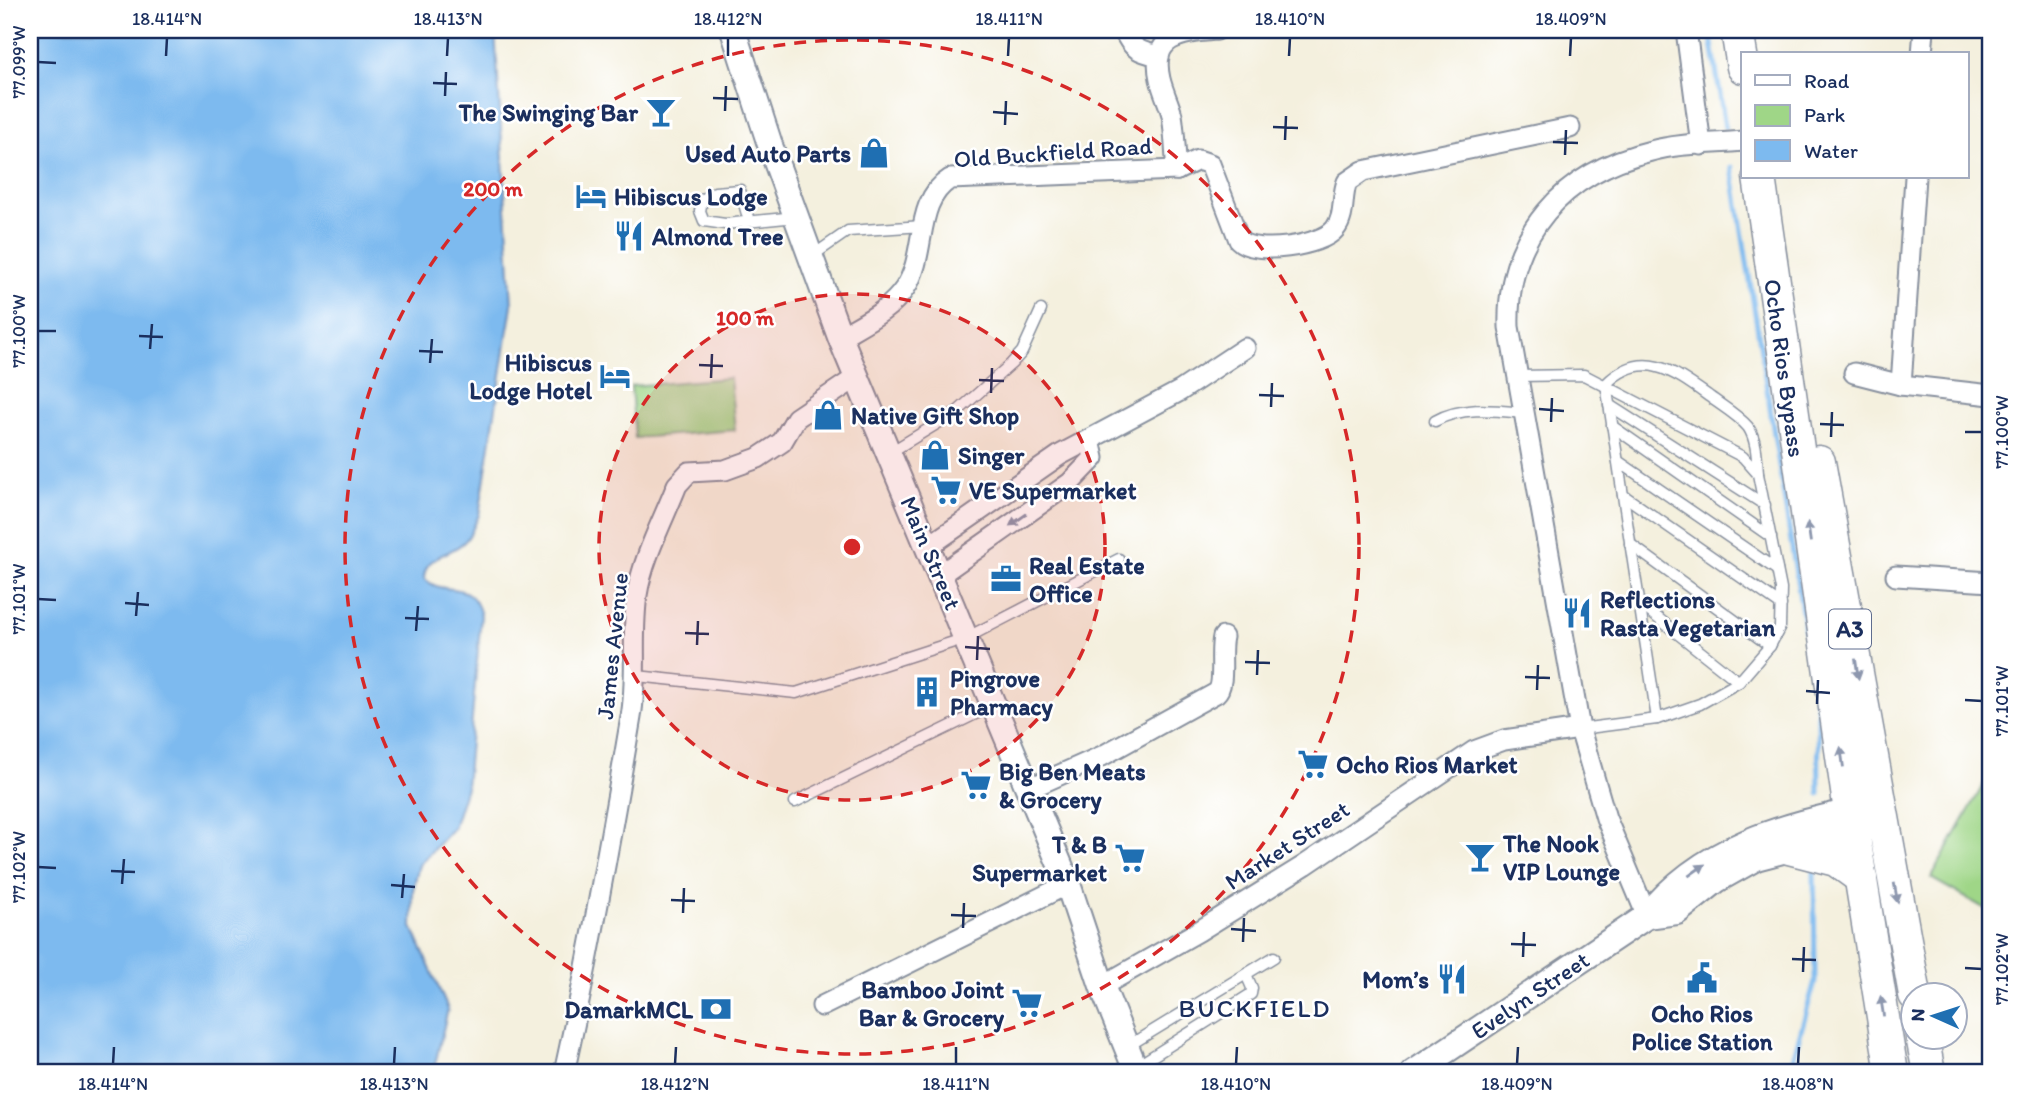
<svg xmlns="http://www.w3.org/2000/svg" width="2021" height="1103" viewBox="0 0 2021 1103" font-family="Itim,sans-serif">
  <rect width="100%" height="100%" fill="#fff"/>
  <filter id="ink" filterUnits="userSpaceOnUse"><feTurbulence type="fractalNoise" baseFrequency=".0143" numOctaves="2"/><feDisplacementMap in="SourceGraphic" scale="14" xChannelSelector="R" yChannelSelector="G"/><feConvolveMatrix kernelMatrix="1 2 1 2 8 2 1 2 1" color-interpolation-filters="sRGB"/></filter>
  <filter id="wash" filterUnits="userSpaceOnUse"><feTurbulence type="fractalNoise" baseFrequency=".00686" numOctaves="4" result="noise"/><feDisplacementMap in="SourceGraphic" scale="28" xChannelSelector="R" yChannelSelector="G"/><feGaussianBlur stdDeviation="1.57" result="paint"/><feColorMatrix in="noise" values="0 0 0 0 0 0 0 0 0 0 0 0 0 0 0 0 0 1.4 0 .05"/><feComposite in="paint" operator="in"/></filter>
  <g filter="url(#wash)">
    <rect width="100%" height="100%" fill="#f4f0de"/>
    <g fill="#9fd687" stroke="#5d8272" stroke-width="2">
      <polygon points="730,378 735,430 635,438 631,386"/>
      <polygon points="1991,771 1991,912 1931,878"/>
    </g>
    <path fill="#7dbaef" stroke="#4c74a6" stroke-width="2" d="M30,30H495L512,305L479,515C475,523 471,535 465,541C451,556 425,554 424,578C444,599 470,575 481,615L466,787L453,828L419,865L413,890L412,927L448,1009L433,1073H30Z"/>
    <g fill="none" stroke-linecap="round" stroke-linejoin="round">
      <g stroke="#7dbaef" stroke-width="5">
        <polyline points="1710,30 1725,127"/>
        <polyline points="1732,167 1818,713 1819,794"/>
        <polyline points="1789,1073 1815,981 1814,866"/>
      </g>
    </g>
  </g>
  <g filter="url(#ink)">
    <g fill="none" stroke-linecap="round" stroke-linejoin="round">
      <g stroke="#88909e" stroke-width="13">
        <g id="service">
          <polyline points="749,221 740,190 715,192 702,200 700,211 704,221 725,224 796,217"/>
          <polyline points="812,256 848,231 923,226"/>
          <polyline points="1518,376 1584,375 1743,457 1758,474 1781,589 1780,627 1770,646 1739,682 1700,704 1657,719 1580,729"/>
          <polyline points="1609,405 1765,505"/>
          <path d="M1435,421C1462,406 1493,410 1523,413"/>
          <polyline points="1612,426 1771,537"/>
          <polyline points="889,453 958,411 1011,364 1022,352 1041,310"/>
          <polyline points="1618,461 1777,570"/>
          <polyline points="1623,495 1781,605"/>
          <polyline points="1630,544 1770,646"/>
          <polyline points="1640,604 1739,682"/>
          <polyline points="637,676 796,693 966,638 1119,559"/>
          <path d="M1657,719L1606,384C1643,347 1675,372 1710,397C1722,406 1738,415 1748,427C1757,440 1757,459 1758,474"/>
          <polyline points="795,802 992,706"/>
          <polyline points="1128,1046 1274,957"/>
          <polyline points="1137,1066 1251,994 1252,988 1246,974"/>
        </g>
      </g>
      <g stroke="#88909e" stroke-width="23">
        <g id="minor">
          <path d="M1124,30C1131,49 1140,52 1159,56"/>
          <polyline points="1686,30 1701,145"/>
          <polyline points="1922,54 1924,30"/>
          <path d="M1177,170L1198,160L1210,164L1239,240C1254,256 1322,246 1335,229C1346,216 1341,196 1347,182L1363,171L1570,128"/>
          <path d="M1177,170C1175,152 1175,133 1172,115C1169,103 1163,92 1160,79C1150,34 1184,33 1217,30"/>
          <path d="M840,337C863,323 890,311 905,288C928,254 913,202 950,179L1177,170"/>
          <polyline points="1854,373 1901,385 1991,395"/>
          <polyline points="1901,385 1915,177"/>
          <polyline points="929,546 1060,455 1180,391 1245,348"/>
          <polyline points="941,574 1070,483 1094,458 1090,440"/>
          <polyline points="1896,576 1991,582"/>
          <path d="M1028,789L1102,756L1216,693C1226,685 1219,652 1223,637"/>
          <path d="M1647,916L1606,818L1580,729L1509,327C1506,235 1563,172 1651,151C1680,143 1713,144 1743,141"/>
          <polyline points="1102,986 1199,931 1305,865 1474,751 1504,740 1580,729"/>
          <polyline points="822,1006 1068,884"/>
          <path d="M564,1073C590,955 611,836 631,717C638,676 631,636 637,595C643,557 663,521 677,485L689,472L725,470L758,458L782,442L796,418L857,377"/>
        </g>
      </g>
      <g stroke="#88909e" stroke-width="28">
        <g id="tertiary">
          <polyline points="733,30 771,148 840,337 1068,884 1102,986 1137,1073"/>
          <polyline points="1647,916 1677,912 1717,880 1756,858 1870,828"/>
          <path d="M1413,1073L1647,916C1702,846 1782,826 1865,808"/>
        </g>
      </g>
      <g stroke="#88909e" stroke-width="35">
        <g id="primary">
          <polyline points="1737,30 1743,67"/>
          <polyline points="1759,177 1850,812 1892,1073"/>
          <polyline points="1819,462 1915,995"/>
          <polyline points="1789,848 1836,860 1861,878"/>
          <polyline points="1922,1036 1929,1073"/>
        </g>
      </g>
      <use href="#service" stroke="#fff" stroke-width="10"/>
      <use href="#minor" stroke="#fff" stroke-width="19"/>
      <use href="#tertiary" stroke="#fff" stroke-width="24"/>
      <use href="#primary" stroke="#fff" stroke-width="32"/>
    </g>
    <defs><path id="oneway-solid" d="M-6-.8H1V-3.2L6.5 0L1 3.2V.8H-6Z" transform="scale(1.75)"/></defs>
    <g fill="#8d97ae">
      <use href="#oneway-solid" transform="translate(1018 520) rotate(145)"/>
      <use href="#oneway-solid" transform="translate(1809 532) rotate(-98)"/>
      <use href="#oneway-solid" transform="translate(1857 669) rotate(81)"/>
      <use href="#oneway-solid" transform="translate(1842 757) rotate(-98)"/>
      <use href="#oneway-solid" transform="translate(1697 870) rotate(-35)"/>
      <use href="#oneway-solid" transform="translate(1896 893) rotate(80)"/>
      <use href="#oneway-solid" transform="translate(1882 1006) rotate(-99)"/>
    </g>
  </g>
  <path fill="none" stroke="#1b2f5e" stroke-width="2.5" d="M166,56L167,38M447,56L448,38M728,56V38M1008,56L1009,38M1289,56L1290,38M1570,56L1571,38M38,62L56,63M433,83L457,84M445,96L446,72M713,98L738,99M725,111L726,86M993,112L1018,114M1005,125L1006,101M1273,127L1298,128M1285,140L1286,116M1553,142L1578,143M1565,155L1566,130M38,331H56M139,336L163,337M150,349L152,324M419,351L443,352M430,363L432,339M699,365L723,366M711,378L712,354M979,380L1004,381M991,393L992,368M1259,395L1284,396M1271,407L1272,383M1539,409L1564,411M1551,422L1552,398M1820,424L1844,425M1965,432H1982M1831,437L1832,412M38,599L56,600M125,603L149,605M136,616L138,592M405,618L429,619M416,631L418,606M685,633L709,634M697,645L698,621M965,647L990,649M977,660L978,636M1245,662L1270,663M1257,675L1258,650M1525,677L1550,678M1537,690L1538,665M1806,691L1830,693M1965,700L1982,701M1817,704L1818,680M38,867L56,868M111,871L135,872M122,884L124,859M391,885L415,887M402,898L404,874M671,900L695,901M683,913L684,888M951,915L976,916M963,928L964,903M1231,929L1256,931M1243,942L1244,918M1511,944L1536,945M1523,957L1524,932M1792,959L1816,960M1965,968L1982,969M1803,972L1804,947M113,1064L114,1047M394,1064L395,1047M675,1064L676,1047M956,1064V1047M1236,1064L1237,1047M1517,1064L1518,1047M1798,1064L1799,1047"/>
  <circle cx="852" cy="547" r="253" fill="#d62828" fill-opacity=".12"/>
  <g fill="none" stroke="#d62828" stroke-width="3.5" stroke-dasharray="12 9">
    <circle cx="852" cy="547" r="253"/>
    <circle cx="852" cy="547" r="507"/>
  </g>
  <defs>
    <g id="bar-bare" transform="scale(2.415)"><path d="M-6-5H6L.8 .8V4.5H3.5V6h-7V4.5H-.8V.8Z" fill="#1f6fb2" stroke="#fff" stroke-width="2.5" paint-order="stroke"/></g>
    <g id="shop-bare" transform="scale(2.415)"><path d="M-5-2.5h2.3a2.7 3.5 0 0 1 5.4 0H5L5.5 6h-11ZM-1.5-2.5h3a1.5 2.3 0 0 0-3 0Z" fill="#1f6fb2" stroke="#fff" stroke-width="2.5" paint-order="stroke"/></g>
    <g id="hotel-bare" transform="scale(2.415)"><path d="M-6-4.5h1.5V1H6V5H4.5V3h-9V5H-6ZM-4 0a1.8 1.8 0 1 1 3.6 0ZM.5 0V-2.5h3Q6-2.5 6 0Z" fill="#1f6fb2" stroke="#fff" stroke-width="2.5" paint-order="stroke"/></g>
    <g id="restaurant-bare" transform="scale(2.415)"><path d="M-5-6h1v4h1v-4h1v4h1v-4h1v5L-1.5 .5V6h-2V.5L-5-1ZM5-6V6H3V1.5H1.5Q1.5-4 5-6Z" fill="#1f6fb2" stroke="#fff" stroke-width="2.5" paint-order="stroke"/></g>
    <g id="supermarket-bare" transform="scale(2.415)"><path d="M-6-5.5h2.5l.6 2H6L4.5 2H-2.5L-4.4-4H-6ZM-1.5 3.2a1.3 1.3 0 1 0 .1 0ZM3 3.2a1.3 1.3 0 1 0 .1 0Z" fill="#1f6fb2" stroke="#fff" stroke-width="2.5" paint-order="stroke"/></g>
    <g id="office-bare" transform="scale(2.415)"><path d="M-6-3h4V-5.5h4V-3h4V5H-6ZM-1-4.5V-3h2v-1.5ZM-6 0V1H6V0Z" fill="#1f6fb2" stroke="#fff" stroke-width="2.5" paint-order="stroke"/></g>
    <g id="building-bare" transform="scale(2.415)"><path d="M-4-6H4V6H1V3H-1V6H-4ZM-2.5-4.3h1.7v1.8h-1.7ZM.8-4.3h1.7v1.8H.8ZM-2.5-1h1.7V.8h-1.7ZM.8-1h1.7V.8H.8Z" fill="#1f6fb2" stroke="#fff" stroke-width="2.5" paint-order="stroke"/></g>
    <g id="civic-bare" transform="scale(2.415)"><path d="M-.6-6.5H3V-4.5H.6V-3L4-1V1h2V6H-6V1h2V-1L-.6-3ZM-1.2 2.5V6h2.4V2.5Z" fill="#1f6fb2" stroke="#fff" stroke-width="2.5" paint-order="stroke"/></g>
    <g id="bank-bare" transform="scale(2.415)"><path d="M-6-4H6V4H-6ZM0-2.3a2.3 2.3 0 1 0 0 4.6a2.3 2.3 0 1 0 0-4.6Z" fill="#1f6fb2" stroke="#fff" stroke-width="2.5" paint-order="stroke"/></g>
  </defs>
  <g fill-rule="evenodd">
    <use href="#bar-bare" x="661" y="112"/>
    <use href="#shop-bare" x="874" y="153"/>
    <use href="#hotel-bare" x="591" y="196"/>
    <use href="#restaurant-bare" x="629" y="236"/>
    <use href="#hotel-bare" x="615" y="376"/>
    <use href="#shop-bare" x="828" y="415"/>
    <use href="#shop-bare" x="935" y="455"/>
    <use href="#supermarket-bare" x="946" y="490"/>
    <use href="#office-bare" x="1006" y="579"/>
    <use href="#restaurant-bare" x="1577" y="613"/>
    <use href="#building-bare" x="927" y="692"/>
    <use href="#supermarket-bare" x="1313" y="764"/>
    <use href="#supermarket-bare" x="976" y="785"/>
    <use href="#bar-bare" x="1480" y="857"/>
    <use href="#supermarket-bare" x="1130" y="858"/>
    <use href="#civic-bare" x="1702" y="978"/>
    <use href="#restaurant-bare" x="1452" y="979"/>
    <use href="#supermarket-bare" x="1027" y="1003"/>
    <use href="#bank-bare" x="716" y="1009"/>
  </g>
  <g text-anchor="middle" dominant-baseline="central" stroke-width="5" stroke-linejoin="round" paint-order="stroke">
    <rect fill="#fff" stroke="#5f6d8e" stroke-width="2" x="1829" y="609.5" width="42" height="39" rx="5"/>
    <g font-size="23" font-weight="bold" fill="#1b2f5e">
      <text x="1850" y="629">A3</text>
    </g>
    <g font-size="24" font-weight="bold" fill="#1b2f5e" stroke="#fff" text-anchor="start">
      <text x="638" y="112" text-anchor="end">The Swinging Bar</text>
      <text x="851" y="153" text-anchor="end">Used Auto Parts</text>
      <text x="614" y="196">Hibiscus Lodge</text>
      <text x="652" y="236">Almond Tree</text>
      <text x="592" y="362" text-anchor="end">Hibiscus<tspan x="592" dy="28">Lodge Hotel</tspan></text>
      <text x="851" y="415">Native Gift Shop</text>
      <text x="958" y="455">Singer</text>
      <text x="969" y="490">VE Supermarket</text>
      <text x="1029" y="565">Real Estate<tspan x="1029" dy="28">Office</tspan></text>
      <text x="1600" y="599">Reflections<tspan x="1600" dy="28">Rasta Vegetarian</tspan></text>
      <text x="950" y="678">Pingrove<tspan x="950" dy="28">Pharmacy</tspan></text>
      <text x="1336" y="764">Ocho Rios Market</text>
      <text x="999" y="771">Big Ben Meats<tspan x="999" dy="28">&amp; Grocery</tspan></text>
      <text x="1503" y="843">The Nook<tspan x="1503" dy="28">VIP Lounge</tspan></text>
      <text x="1107" y="844" text-anchor="end">T &amp; B<tspan x="1107" dy="28">Supermarket</tspan></text>
      <text x="1429" y="979" text-anchor="end">Mom’s</text>
      <text x="1004" y="989" text-anchor="end">Bamboo Joint<tspan x="1004" dy="28">Bar &amp; Grocery</tspan></text>
      <text x="693" y="1009" text-anchor="end">DamarkMCL</text>
      <text x="1702" y="1013" text-anchor="middle">Ocho Rios<tspan x="1702" dy="28">Police Station</tspan></text>
    </g>
    <g font-size="24" fill="#1b2f5e" stroke="#fff">
      <text transform="translate(1053 152) rotate(-4)">Old Buckfield Road</text>
      <text transform="translate(1785 368) rotate(82)">Ocho Rios Bypass</text>
      <text transform="translate(931 553) rotate(67)">Main Street</text>
      <text transform="translate(612 646) rotate(-84)">James Avenue</text>
      <text transform="translate(1287 845) rotate(-33)">Market Street</text>
      <text transform="translate(1530 995) rotate(-34)">Evelyn Street</text>
    </g>
    <g font-size="26" letter-spacing="2" fill="#1b2f5e" stroke="#fff">
      <text x="1255" y="1008">BUCKFIELD</text>
    </g>
  </g>
  <circle cx="852" cy="547" r="10" fill="#d62828" stroke="#fff" stroke-width="3.5"/>
  <g font-size="21" text-anchor="middle" font-weight="bold" fill="#d62828" stroke="#fff" stroke-width="5" stroke-linejoin="round" paint-order="stroke">
    <text x="493" y="196">200 m</text>
    <text x="745" y="325">100 m</text>
  </g>
  <rect width="2021" height="1103" fill="none" stroke="#fff" stroke-width="77"/>
  <rect x="1741" y="52" width="228" height="126" fill="#ffffff" stroke="#a4acbf" stroke-width="2"/>
  <rect x="1755" y="75" width="35" height="10" fill="#ffffff" stroke="#a4acbf" stroke-width="2"/>
  <text x="1804" y="88" font-size="21" fill="#1b2f5e">Road</text>
  <rect x="1755" y="105" width="35" height="21" fill="#9fd687" stroke="#a4acbf" stroke-width="2"/>
  <text x="1804" y="122" font-size="21" fill="#1b2f5e">Park</text>
  <rect x="1755" y="140" width="35" height="21" fill="#7dbaef" stroke="#a4acbf" stroke-width="2"/>
  <text x="1804" y="158" font-size="21" fill="#1b2f5e">Water</text>
  <g transform="translate(1934 1016) rotate(273)"><circle r="33" fill="#ffffff" stroke="#a4acbf" stroke-width="2"/>
  <path d="M0-5L12 26L0 18L-12 26Z" fill="#1f6fb2"/>
  <text y="-10" font-size="19" font-weight="bold" text-anchor="middle" fill="#1b2f5e">N</text>
  </g>
  <rect x="38" y="38" width="1944" height="1026" fill="none" stroke="#1b2f5e" stroke-width="2.5"/>
  <g font-size="18" text-anchor="middle" fill="#1b2f5e">
    <text x="167" y="25">18.414°N</text>
    <text x="448" y="25">18.413°N</text>
    <text x="728" y="25">18.412°N</text>
    <text x="1009" y="25">18.411°N</text>
    <text x="1290" y="25">18.410°N</text>
    <text x="1571" y="25">18.409°N</text>
    <text transform="translate(19 62) rotate(-90)" y="6">77.099°W</text>
    <text transform="translate(19 331) rotate(-90)" y="6">77.100°W</text>
    <text transform="translate(2002 432) rotate(-90)" y="6">77.100°W</text>
    <text transform="translate(19 599) rotate(-90)" y="6">77.101°W</text>
    <text transform="translate(2002 701) rotate(-90)" y="6">77.101°W</text>
    <text transform="translate(19 867) rotate(-90)" y="6">77.102°W</text>
    <text transform="translate(2002 969) rotate(-90)" y="6">77.102°W</text>
    <text x="113" y="1090">18.414°N</text>
    <text x="394" y="1090">18.413°N</text>
    <text x="675" y="1090">18.412°N</text>
    <text x="956" y="1090">18.411°N</text>
    <text x="1236" y="1090">18.410°N</text>
    <text x="1517" y="1090">18.409°N</text>
    <text x="1798" y="1090">18.408°N</text>
  </g>
</svg>
